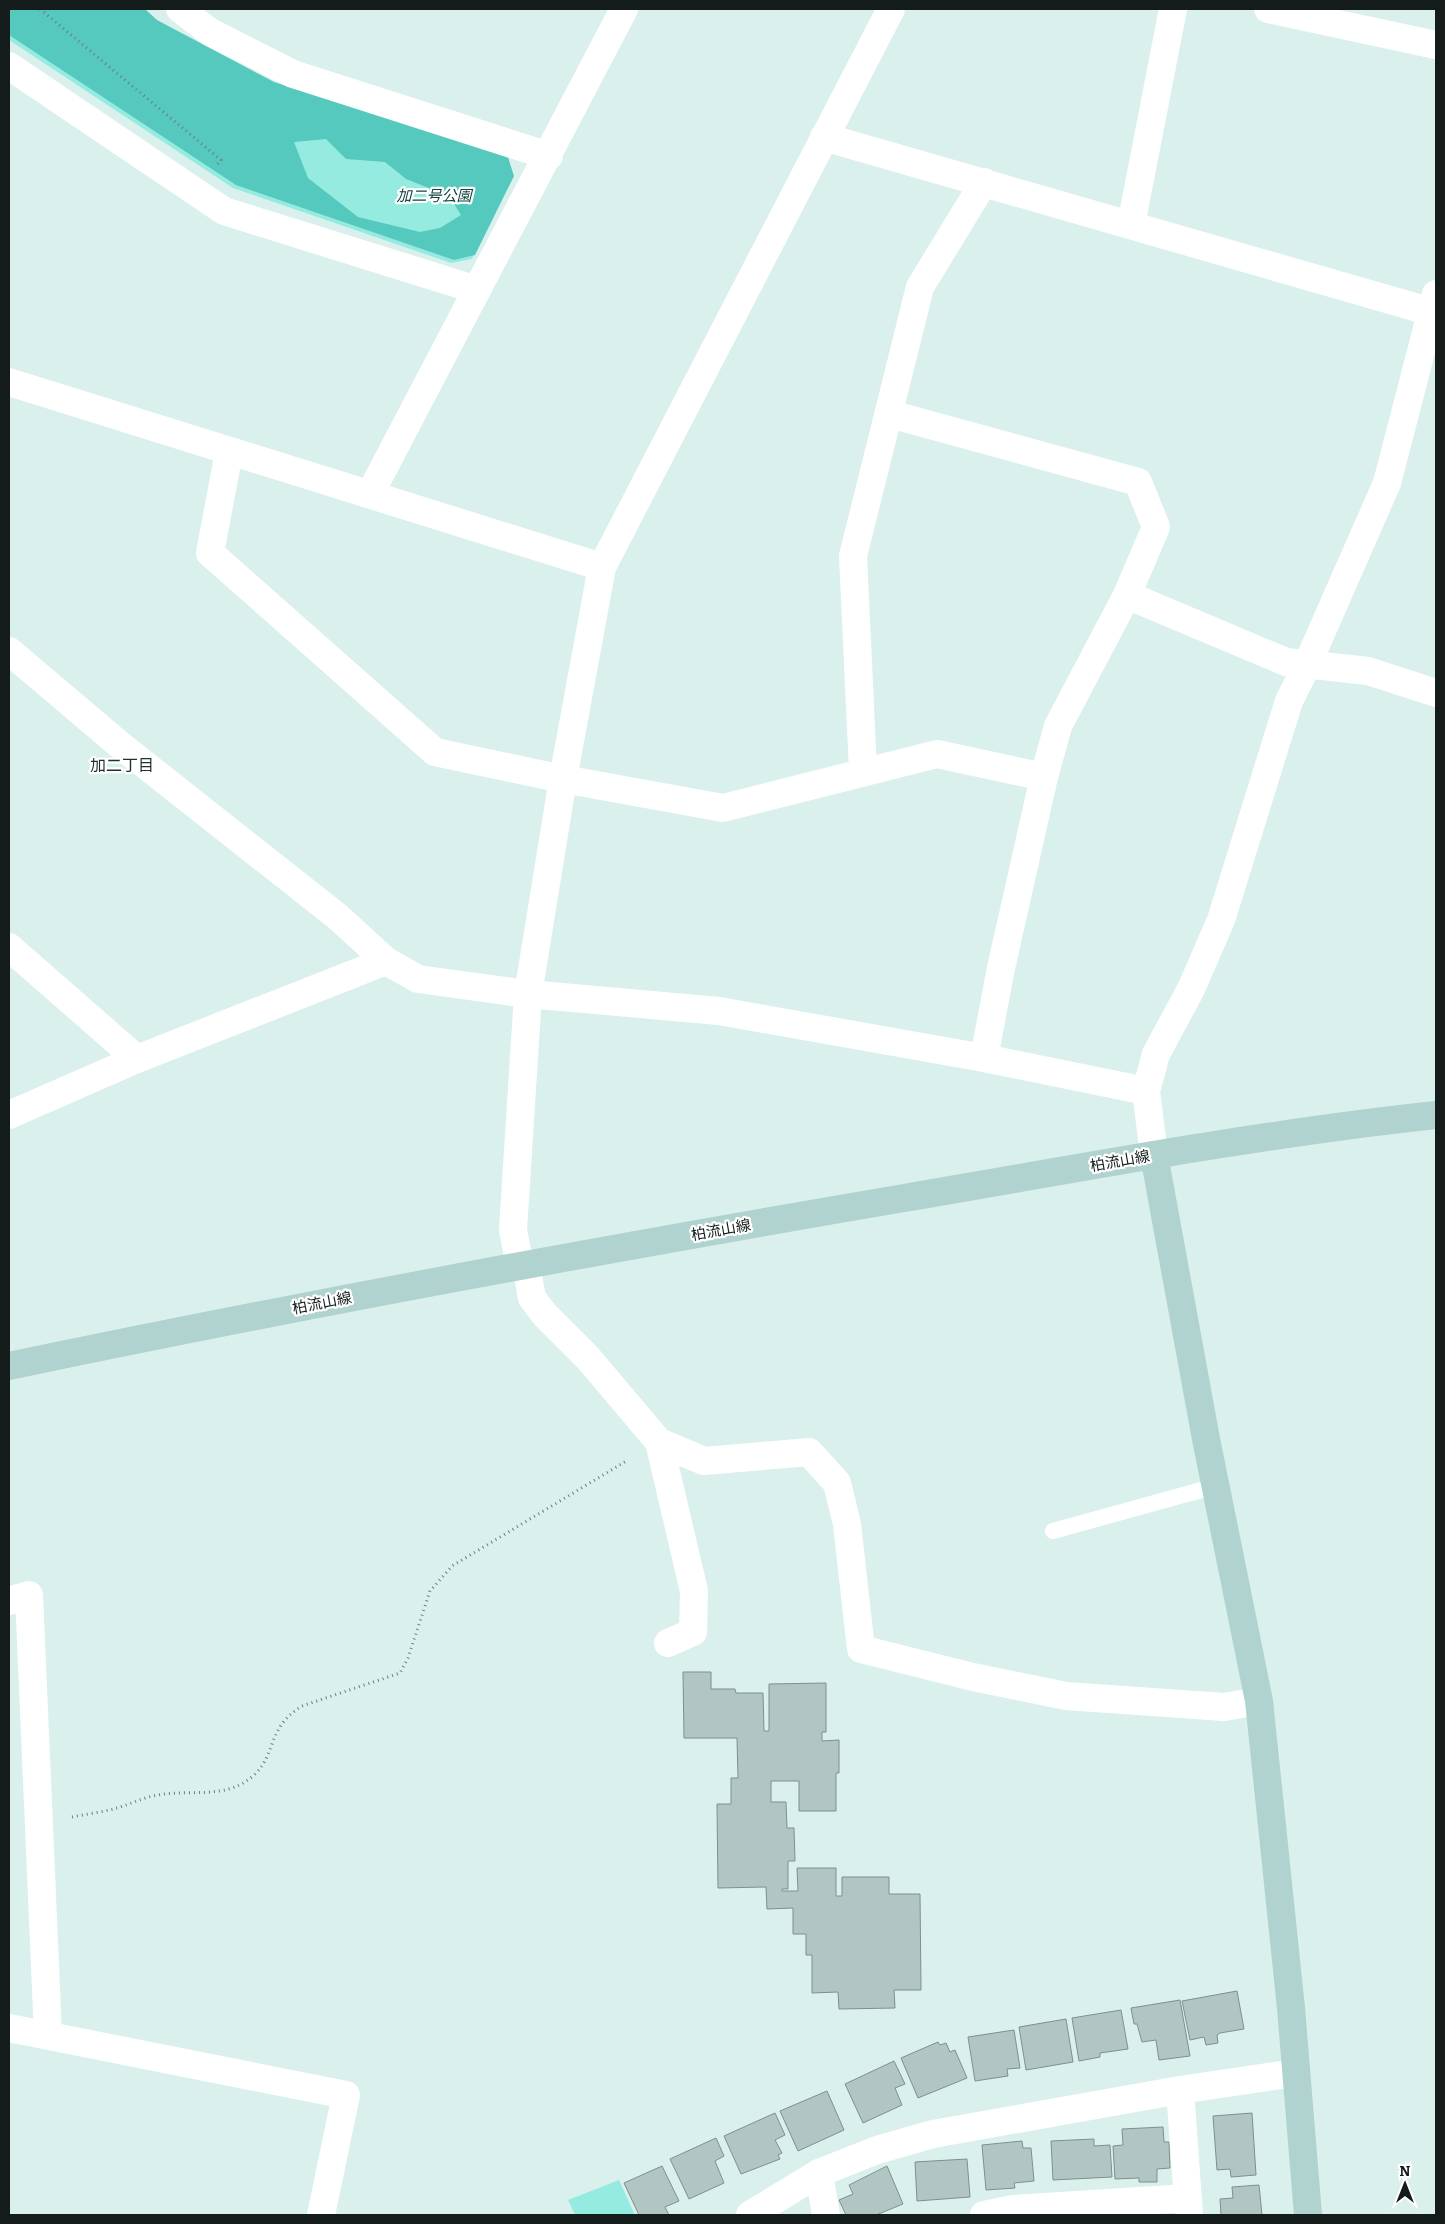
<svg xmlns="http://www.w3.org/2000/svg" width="1445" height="2224" viewBox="0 0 1445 2224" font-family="Bitter,'Noto Sans JP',serif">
  <rect width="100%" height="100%" fill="#daf0ed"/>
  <g fill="#96ebe1">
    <polygon points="9,9 154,24 271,85 511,179 472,259 451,263 233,188 9,40"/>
    <polygon points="619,2180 635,2215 575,2215 568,2200"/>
  </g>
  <path fill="#55c9bd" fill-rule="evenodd" d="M9,9H145L157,20L274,82L507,154L514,176L475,255L454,260L236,185L9,35ZM326,139L346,159L385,162L406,179L449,196L461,215L440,228L420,232L358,217L308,178L294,142Z"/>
  <g fill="#b1c6c3" stroke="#7d908d">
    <polygon points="683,1672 711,1672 711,1689 735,1689 736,1693 763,1693 764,1731 769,1731 769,1684 826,1683 826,1732 822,1732 822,1741 839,1740 839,1773 836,1773 836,1811 799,1811 799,1781 771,1781 771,1802 786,1802 787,1828 794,1828 795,1861 788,1861 788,1889 782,1889 782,1891 798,1891 797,1868 836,1868 836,1896 842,1896 842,1877 889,1877 889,1894 920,1894 921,1990 894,1990 895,2008 839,2009 838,1992 812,1993 812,1955 806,1955 806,1934 793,1934 793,1908 767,1909 766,1887 718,1888 717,1804 731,1804 731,1778 738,1778 737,1738 684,1738"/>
    <polygon points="1237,1991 1244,2029 1220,2033 1217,2035 1218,2043 1206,2045 1204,2037 1190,2040 1182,2001"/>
    <polygon points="1180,2000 1190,2056 1159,2060 1156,2040 1142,2042 1137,2024 1134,2024 1131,2008"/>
    <polygon points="1121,2010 1128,2049 1100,2053 1100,2057 1079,2061 1072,2018"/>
    <polygon points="1066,2019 1073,2062 1026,2070 1019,2027"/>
    <polygon points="1014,2030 1020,2068 1007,2069 1008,2076 975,2081 968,2037"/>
    <polygon points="938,2042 940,2045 946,2043 950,2052 955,2050 967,2078 918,2098 901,2058"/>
    <polygon points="894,2061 905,2084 895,2088 902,2105 863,2123 845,2084"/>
    <polygon points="827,2091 844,2130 798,2151 780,2111"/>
    <polygon points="775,2113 785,2135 775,2140 782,2153 778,2155 780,2159 741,2174 724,2136"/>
    <polygon points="1252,2113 1256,2175 1231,2177 1230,2169 1217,2170 1213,2116"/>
    <polygon points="1163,2127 1164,2142 1169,2142 1170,2168 1157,2169 1157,2182 1139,2182 1139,2178 1115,2179 1113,2146 1123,2145 1122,2129"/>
    <polygon points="716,2138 724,2156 715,2161 724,2183 689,2199 670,2159"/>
    <polygon points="1094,2139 1094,2146 1110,2145 1112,2177 1053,2180 1051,2141"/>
    <polygon points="1022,2141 1023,2148 1031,2148 1034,2181 1014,2183 1015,2188 986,2190 982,2145"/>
    <polygon points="967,2159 970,2197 917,2201 915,2162"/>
    <polygon points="662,2166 679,2201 665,2207 669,2215 639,2215 624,2183"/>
    <polygon points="887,2166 903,2204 876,2215 846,2215 839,2200 853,2194 849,2185"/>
    <polygon points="1259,2185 1262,2215 1221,2215 1220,2199 1233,2198 1232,2187"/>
  </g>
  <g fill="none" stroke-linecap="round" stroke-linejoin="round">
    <g stroke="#6f7d7b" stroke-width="3" stroke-dasharray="1 4" stroke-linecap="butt">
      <polyline points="40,9 221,160 216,166"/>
      <path d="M72,1817C87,1814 103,1812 117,1808C131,1804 144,1797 158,1795C190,1789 226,1800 253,1776C277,1755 266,1728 302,1706L400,1673L408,1658L430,1591L452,1566L628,1460"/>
    </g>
    <polyline stroke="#fff" stroke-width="16" points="1053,1531 1216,1486"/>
    <g stroke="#fff" stroke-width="28">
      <polyline points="180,9 210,32 293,74 549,156"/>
      <polyline points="1268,9 1436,45"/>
      <polyline points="9,66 224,211 477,290"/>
      <polyline points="824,137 1432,312"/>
      <polyline points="1131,225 1173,9"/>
      <polyline points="9,382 602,567"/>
      <polyline points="890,414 1138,482 1156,527 1127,595"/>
      <polyline points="229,452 210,553 435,752 563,779 723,808 937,754 1044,777"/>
      <polyline points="370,494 624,9"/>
      <polyline points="9,651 120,745 338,917 386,961 418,979 528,994 719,1011 984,1058 1146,1091"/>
      <polyline points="863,771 853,556 920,287 984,182"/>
      <polyline points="9,947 137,1059"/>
      <polyline points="984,1058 1001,968 1044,777 1058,726 1127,595 1286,662 1368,671 1436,693"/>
      <polyline points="9,1115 137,1059 386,961"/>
      <polyline points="1154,1155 1146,1091 1156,1054 1191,989 1221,920 1289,701 1307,665 1387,483 1436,294"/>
      <polyline points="526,1265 532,1298 545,1315 588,1358 659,1442 704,1461 809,1452 837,1483 847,1524 861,1649 973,1677 1066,1696 1224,1707 1259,1701"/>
      <polyline points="520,1266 513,1230 528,994 563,779 602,567 891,9"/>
      <polyline points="659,1442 694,1591 693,1632 668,1643"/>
      <polyline points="9,1601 29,1595 48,2035"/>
      <polyline points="9,2028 346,2095 321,2215"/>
      <polyline points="819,2173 826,2215"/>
      <polyline points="750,2215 819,2173 877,2150 933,2134 1180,2090"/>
      <polyline points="984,2215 1013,2209 1188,2198"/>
      <polyline points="1189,2215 1180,2090 1295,2073"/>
    </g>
    <g stroke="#b1d3cf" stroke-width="28">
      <polyline points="1154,1155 1206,1439 1259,1701 1291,2008 1308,2215"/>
      <path d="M9,1366C306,1304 605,1249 904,1198C1081,1168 1258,1134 1436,1115"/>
    </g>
  </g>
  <g text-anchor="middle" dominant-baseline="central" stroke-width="4.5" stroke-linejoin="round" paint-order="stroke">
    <g font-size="15" font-style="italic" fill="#10443f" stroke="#fff">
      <text x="434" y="196">加二号公園</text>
    </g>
    <g font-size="15" fill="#141c1b" stroke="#fff">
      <text transform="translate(1120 1161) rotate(-10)">柏流山線</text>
      <text transform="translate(721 1230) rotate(-10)">柏流山線</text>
      <text transform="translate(322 1303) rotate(-11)">柏流山線</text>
    </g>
    <g font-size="16" fill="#1f302e" stroke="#fff">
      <text x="122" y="765">加二丁目</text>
    </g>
  </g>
  <rect width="1445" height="2224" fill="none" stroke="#141c1b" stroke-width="20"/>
  <g transform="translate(1405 2184)" stroke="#ffffff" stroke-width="4" paint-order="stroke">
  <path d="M0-4L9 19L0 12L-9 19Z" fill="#141c1b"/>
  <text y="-8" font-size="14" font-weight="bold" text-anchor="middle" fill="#141c1b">N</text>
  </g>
</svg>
